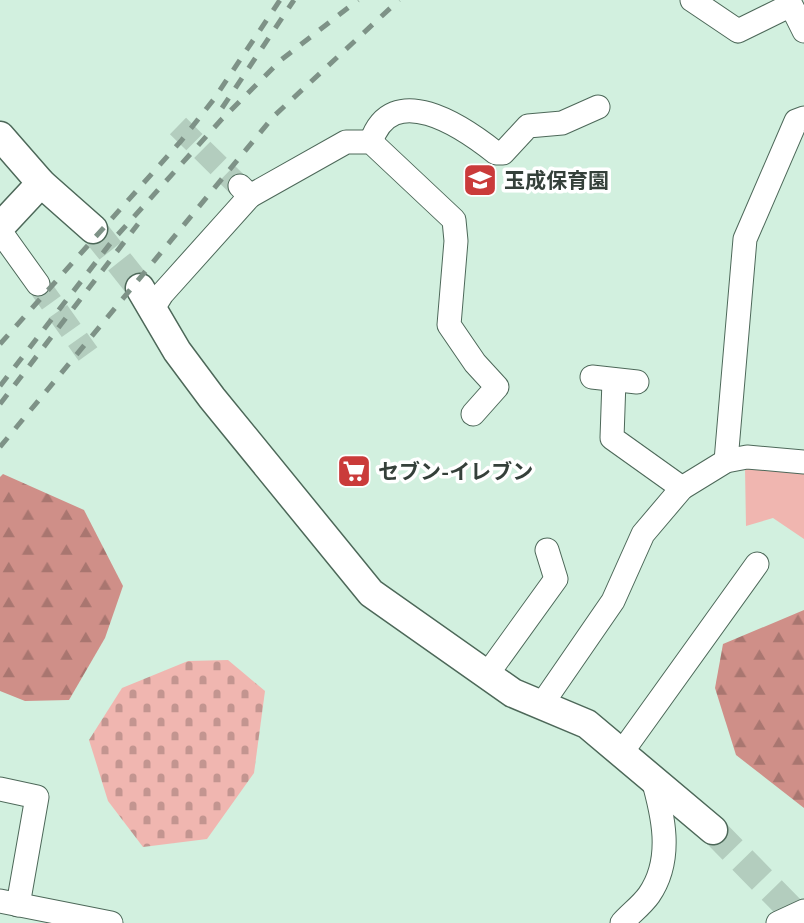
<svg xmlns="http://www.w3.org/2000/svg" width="804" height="923" viewBox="0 0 804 923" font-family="'Public Sans','Noto Sans JP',sans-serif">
  <defs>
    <pattern id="forest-firs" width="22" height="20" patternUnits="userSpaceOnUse" patternTransform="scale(1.75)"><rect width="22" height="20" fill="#cf8f88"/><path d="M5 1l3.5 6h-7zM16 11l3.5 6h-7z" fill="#a97670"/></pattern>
    <pattern id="cemetery-stones" width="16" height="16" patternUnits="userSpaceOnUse" patternTransform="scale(1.75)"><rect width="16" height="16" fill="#f0b6b0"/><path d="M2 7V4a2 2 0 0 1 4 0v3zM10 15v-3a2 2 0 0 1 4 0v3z" fill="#c39590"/></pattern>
  </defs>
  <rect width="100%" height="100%" fill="#d2f0df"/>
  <g fill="url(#forest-firs)">
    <polygon points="3,474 84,510 123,586 105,638 69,700 25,701 0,691 0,477"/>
    <polygon points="804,610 804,808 736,755 715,688 723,644"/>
  </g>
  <polygon fill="url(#cemetery-stones)" points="228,660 265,691 254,773 207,839 143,847 108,801 89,740 122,688 188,661"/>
  <polygon fill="#f0b6b0" points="745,468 804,471 804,539 773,518 746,526"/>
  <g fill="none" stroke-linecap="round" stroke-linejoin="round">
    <g stroke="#b3cdbe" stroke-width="23" stroke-dasharray="23 11" stroke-linecap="butt">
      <polyline points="178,126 239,186"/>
      <polyline points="38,284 88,354"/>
    </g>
    <g stroke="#b3cdbe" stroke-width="28" stroke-dasharray="28 14" stroke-linecap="butt">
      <polyline points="93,229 140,288"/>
      <polyline points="713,830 804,923"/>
    </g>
    <g stroke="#4d6859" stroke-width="25">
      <g id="minor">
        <polyline points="692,0 738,31 791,5 804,31"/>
        <path d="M371,142C392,79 462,126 496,153H503L528,126L562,123L598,107"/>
        <polyline points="250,196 346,142 371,142 454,220 456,241 449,325 475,363 497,387 473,414"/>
        <polyline points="0,231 38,284"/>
        <polyline points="152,310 162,294 250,196 240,186"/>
        <polyline points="592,377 637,382"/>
        <polyline points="614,380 612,438 682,488"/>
        <polyline points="726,461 745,239 796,121 804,118"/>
        <polyline points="486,676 556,579 547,550"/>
        <polyline points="542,704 613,601 643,534 682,488 726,461 747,457 804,462"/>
        <polyline points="622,752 757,564"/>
        <polyline points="0,789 37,797 18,905"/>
        <polyline points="0,901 111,923"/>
        <path d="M622,923C630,914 642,905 649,895C674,859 663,814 652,776"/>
        <polyline points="778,923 804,911"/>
      </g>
    </g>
    <g stroke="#4d6859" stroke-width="31">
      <g id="tertiary">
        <polyline points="0,136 41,183 93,229"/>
        <polyline points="0,227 41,183"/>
        <polyline points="140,288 177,351 212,398 371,593 513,693 587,724 713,830"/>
      </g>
    </g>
    <use href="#minor" stroke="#fff" stroke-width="23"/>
    <use href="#tertiary" stroke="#fff" stroke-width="28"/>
    <g stroke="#7e9287" stroke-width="5" stroke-dasharray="12 12" stroke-linecap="butt">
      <polyline points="222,108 294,0"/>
      <polyline points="0,344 181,141 214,99 280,0"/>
      <polyline points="0,386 113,240 221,120 281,60 358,0"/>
      <polyline points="0,404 138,224"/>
      <polyline points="0,447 274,116 399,0"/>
    </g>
  </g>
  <defs>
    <g id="school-square" transform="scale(1.75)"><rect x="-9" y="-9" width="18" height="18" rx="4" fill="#ca3b3a" stroke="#fff"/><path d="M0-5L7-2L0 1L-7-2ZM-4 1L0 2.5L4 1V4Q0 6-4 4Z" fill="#fff"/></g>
    <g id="supermarket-square" transform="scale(1.75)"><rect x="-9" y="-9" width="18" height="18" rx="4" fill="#ca3b3a" stroke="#fff"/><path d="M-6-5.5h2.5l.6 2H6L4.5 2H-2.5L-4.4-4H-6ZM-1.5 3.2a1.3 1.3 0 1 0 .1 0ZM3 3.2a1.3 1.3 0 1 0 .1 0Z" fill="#fff"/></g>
  </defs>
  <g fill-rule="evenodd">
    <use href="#school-square" x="480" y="180"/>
    <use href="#supermarket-square" x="354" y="471"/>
  </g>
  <g text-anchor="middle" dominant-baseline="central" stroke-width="7" stroke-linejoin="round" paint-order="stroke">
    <g font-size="21" font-weight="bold" fill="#35403a" stroke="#fff" text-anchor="start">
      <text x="504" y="180">玉成保育園</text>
      <text x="378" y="471">セブン-イレブン</text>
    </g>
  </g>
</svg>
